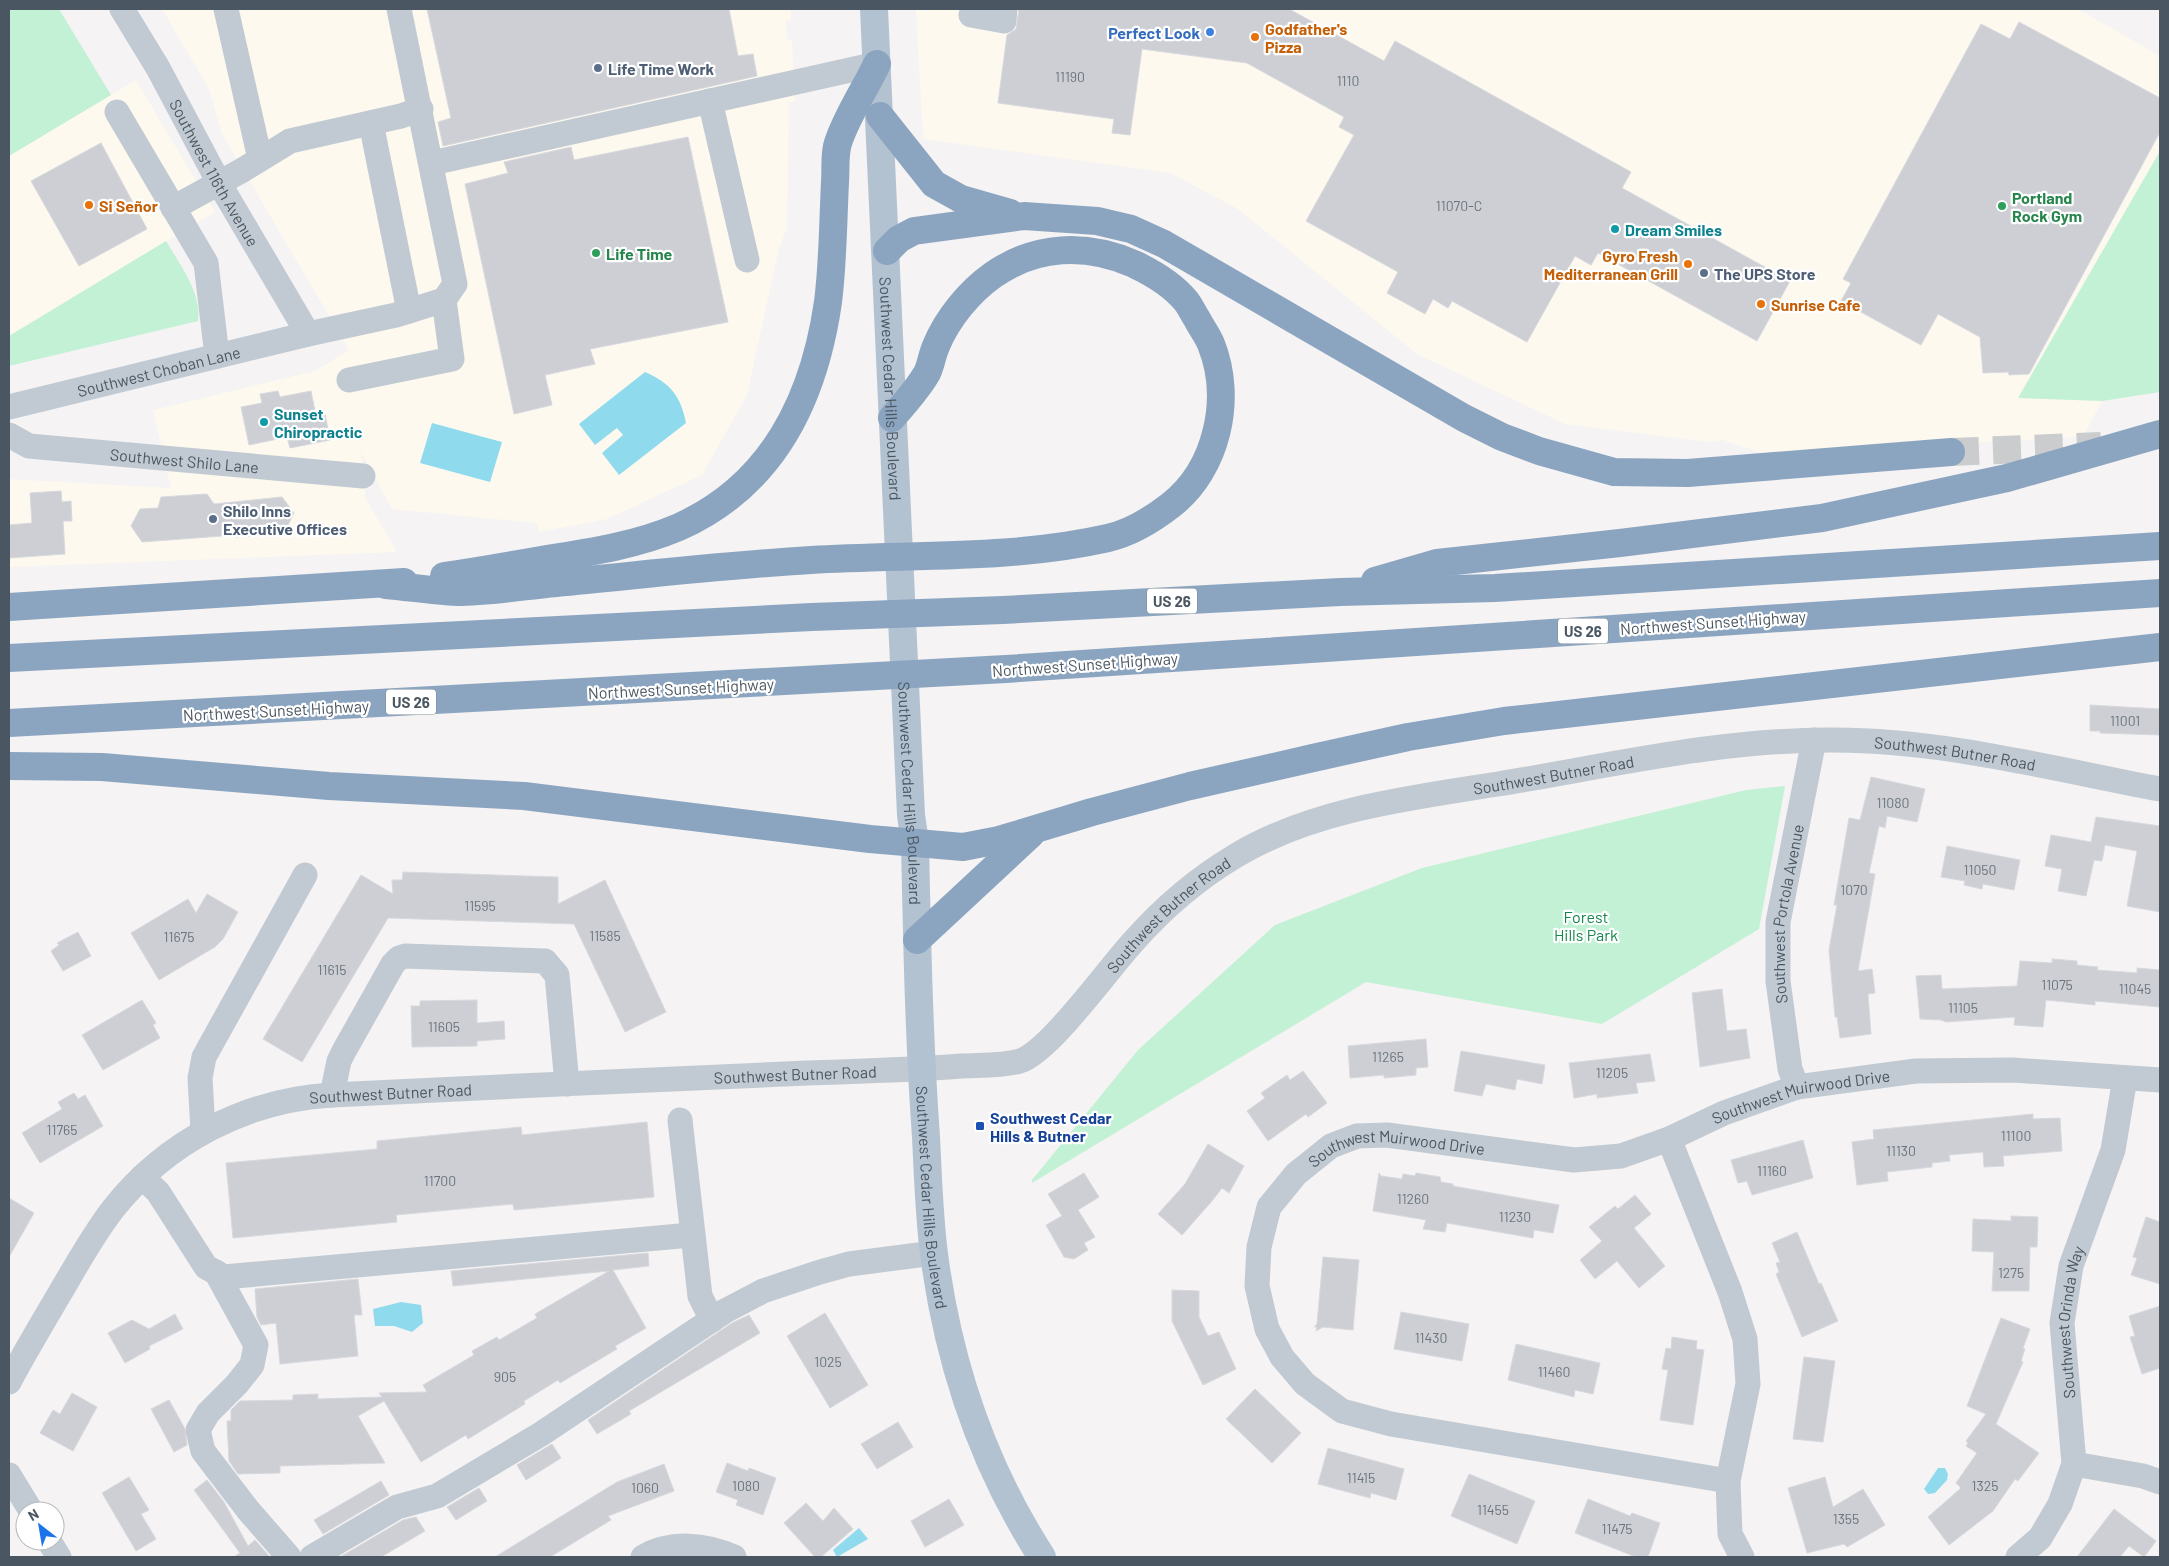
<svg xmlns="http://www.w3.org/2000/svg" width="2169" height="1566" viewBox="0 0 2169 1566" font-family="Barlow,sans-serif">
  <rect width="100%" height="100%" fill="#f5f3f3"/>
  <g fill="#fdf9ef">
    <polygon points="162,9 791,9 791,20 786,21 787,40 792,40 795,102 789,102 787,228 779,248 747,395 702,475 607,519 539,532 537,523 392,509 361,452 366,499 397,552 9,567 9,479 171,488 153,410 315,371 349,350 222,134 209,89"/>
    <polygon points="916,9 2078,9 2160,56 2160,151 2018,398 2102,401 2083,437 1761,453 1723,440 1710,442 1565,424 1417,354 1238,209 1170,173 923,139"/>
    <polygon points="136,80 215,212 9,336 9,156"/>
  </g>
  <g fill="#c3f1d5">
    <polygon points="9,9 59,9 111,95 9,156"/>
    <polygon points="2160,151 2160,392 2102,401 2018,398"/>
    <path d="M166,241C180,265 202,293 198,321L9,366V336Z"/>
    <polygon points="1785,786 1759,929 1602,1024 1366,982 1032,1183 1032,1180 1138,1050 1275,925 1422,868 1746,790"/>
  </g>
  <g fill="#90daee">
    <path d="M645,372C670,383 681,396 686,423L619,475L602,453L623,435L617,428L595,445L579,424Z"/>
    <polygon points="432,423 502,442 490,482 420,463"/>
    <polygon points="401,1302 421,1305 423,1323 412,1332 394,1326 375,1326 373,1309"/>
    <polygon points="1938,1468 1945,1468 1948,1474 1947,1480 1935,1493 1928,1494 1924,1489"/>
    <polygon points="859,1528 868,1539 837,1557 833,1550"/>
  </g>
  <g fill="#cdcfd5" stroke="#d7d9de">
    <polygon points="427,9 729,9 738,56 753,54 757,76 443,146 438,122 451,118"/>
    <polygon points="1019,9 1289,9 1384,61 1395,41 1631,172 1622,188 1790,281 1757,341 1598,253 1591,265 1575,256 1527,342 1452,301 1448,308 1433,299 1425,314 1387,293 1398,272 1306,221 1354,135 1339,127 1344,117 1247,63 1142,49 1130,135 1112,133 1114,119 998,103 1007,35 1016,29"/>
    <polygon points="2019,22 2160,98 2160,132 2029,374 2009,375 2008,372 1983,373 1980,337 1938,314 1921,345 1841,301 1851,283 1843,279 1981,24 2010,39"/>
    <polygon points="688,137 728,322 590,349 595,364 545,375 552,405 514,414 465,184 508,173 504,162 571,147 574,160"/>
    <polygon points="101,143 147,229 79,266 31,181"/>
    <polygon points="278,391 280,397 311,391 316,416 325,414 330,440 290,448 287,437 249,445 241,407 262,403 260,394"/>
    <polygon points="61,491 62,502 71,501 72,521 63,521 65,554 9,558 9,525 32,523 30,493"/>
    <polygon points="207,494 214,504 282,497 294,513 285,531 277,534 236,537 235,535 142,542 131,526 140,509 158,508 161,497"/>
    <polygon points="2090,705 2160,709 2160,735 2100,733 2100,731 2090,731"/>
    <polygon points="1871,777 1925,789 1917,822 1887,816 1885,828 1879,826 1869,873 1875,874 1858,971 1872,969 1875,993 1868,994 1871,1034 1840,1038 1837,1017 1835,1017 1829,950 1837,905 1834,905 1849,818 1860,820"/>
    <polygon points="2096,817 2160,826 2160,912 2127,906 2137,851 2105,845 2102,861 2094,860 2086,896 2058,891 2062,869 2045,866 2051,835 2091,842"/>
    <polygon points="1947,846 2020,860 2014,890 1983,884 1982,889 1964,885 1965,881 1941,877"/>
    <polygon points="403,872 558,877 558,904 605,880 666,1012 625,1032 574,924 388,918 302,1062 263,1039 361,875 393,894 392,880 402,880"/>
    <polygon points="207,894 238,912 223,939 215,947 159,980 131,933 188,899 196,913"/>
    <polygon points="78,932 91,956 63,971 51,951 59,945 57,943"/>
    <polygon points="2052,959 2077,961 2077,965 2098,967 2097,970 2137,973 2137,968 2160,970 2160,1007 2095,1001 2095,1005 2046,1000 2043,1027 2014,1025 2015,1017 1946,1022 1941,1020 1920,1019 1916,976 1941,975 1942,989 2017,986 2020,961 2052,963"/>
    <polygon points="1722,989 1727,1031 1746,1029 1750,1058 1700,1067 1692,993"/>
    <polygon points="142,1000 156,1023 153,1025 160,1038 103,1070 82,1035"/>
    <polygon points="477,1000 477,1023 504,1021 505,1039 477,1041 477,1046 412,1047 411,1006 420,1006 420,1001"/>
    <polygon points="1426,1039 1428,1067 1416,1068 1416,1075 1384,1078 1384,1075 1350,1078 1348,1046"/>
    <polygon points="1461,1051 1545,1065 1542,1084 1517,1079 1515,1090 1486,1084 1482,1096 1454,1091"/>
    <polygon points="1650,1054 1655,1081 1636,1083 1638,1093 1597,1098 1597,1094 1574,1098 1569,1063"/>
    <polygon points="1303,1071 1327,1103 1308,1117 1306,1114 1268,1141 1247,1111 1265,1098 1261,1093 1287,1075 1290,1080"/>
    <polygon points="74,1093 78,1099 85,1095 103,1126 40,1163 22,1133 62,1109 58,1102"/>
    <polygon points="2033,1114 2033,1119 2060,1118 2062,1151 2003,1156 2004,1166 1984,1167 1983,1152 1949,1155 1950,1161 1932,1163 1932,1167 1887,1172 1888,1181 1857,1185 1852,1142 1874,1139 1873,1130"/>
    <polygon points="647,1122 654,1197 514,1210 513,1204 396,1215 397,1222 233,1238 226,1163 377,1149 377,1141 521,1127 522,1135"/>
    <polygon points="1803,1140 1813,1178 1752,1195 1747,1181 1738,1183 1731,1160"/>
    <polygon points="1208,1144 1244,1166 1229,1193 1222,1188 1212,1201 1182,1235 1158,1214 1185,1184"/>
    <polygon points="1084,1173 1099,1197 1078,1210 1095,1237 1084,1243 1088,1250 1074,1259 1064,1257 1046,1225 1062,1216 1048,1194"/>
    <polygon points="1379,1173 1381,1176 1402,1179 1403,1174 1415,1176 1416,1173 1440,1177 1441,1182 1453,1184 1453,1186 1559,1205 1553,1233 1534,1230 1533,1238 1447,1223 1445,1232 1423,1229 1426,1220 1373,1211"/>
    <polygon points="1635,1195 1651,1214 1634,1228 1665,1266 1639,1288 1617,1261 1595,1279 1580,1260 1602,1241 1589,1227 1615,1206 1618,1209"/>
    <polygon points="9,1198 34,1213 9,1257"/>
    <polygon points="2011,1216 2038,1217 2037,1247 2030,1247 2029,1291 1992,1291 1994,1252 1972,1251 1973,1219 2011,1221"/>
    <polygon points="2146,1217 2160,1222 2160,1284 2131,1275 2137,1258 2133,1257"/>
    <polygon points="1797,1232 1819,1284 1821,1283 1838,1321 1802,1337 1776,1274 1779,1272 1776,1263 1780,1262 1772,1243"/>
    <polygon points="648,1253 649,1266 613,1270 646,1328 615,1346 617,1349 560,1383 558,1380 524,1401 525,1404 468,1439 466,1435 421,1462 384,1401 358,1416 385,1463 280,1466 280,1473 238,1474 229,1461 227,1421 231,1421 231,1410 240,1401 293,1400 293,1395 318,1394 318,1399 382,1397 379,1393 427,1392 423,1385 474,1355 472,1351 497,1337 499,1340 537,1318 535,1314 609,1271 453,1286 451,1271"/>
    <polygon points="1323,1257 1359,1260 1353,1330 1323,1327 1316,1331 1317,1327 1314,1327 1317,1324"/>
    <polygon points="358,1279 362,1315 354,1315 358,1356 280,1364 276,1323 261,1325 257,1317 255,1289"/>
    <polygon points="1172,1290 1199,1291 1199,1317 1208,1336 1219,1332 1236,1369 1203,1385 1172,1321"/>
    <polygon points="2160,1306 2160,1368 2142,1374 2130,1337 2135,1336 2129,1316"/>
    <polygon points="1401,1312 1469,1324 1462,1361 1394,1349"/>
    <polygon points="825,1313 868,1385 830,1408 787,1336"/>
    <polygon points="175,1314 183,1329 149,1346 150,1349 125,1363 108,1333 132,1320 149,1329"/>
    <polygon points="749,1315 760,1333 629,1411 631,1414 597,1434 588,1420 732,1323"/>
    <polygon points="2001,1318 2030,1329 2023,1348 2025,1349 2021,1361 2023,1362 1996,1424 2039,1453 2018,1481 2015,1479 1993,1511 1949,1545 1928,1517 1961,1488 1956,1483 1977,1453 1966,1446 1968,1443 1966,1441 1986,1414 1967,1406"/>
    <polygon points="1672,1337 1697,1341 1696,1349 1704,1350 1693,1425 1660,1420 1668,1370 1662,1369 1666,1348 1671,1349"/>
    <polygon points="1516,1344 1600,1363 1593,1394 1575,1390 1574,1397 1508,1380"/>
    <polygon points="1804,1357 1835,1361 1823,1442 1793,1439"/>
    <polygon points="1255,1389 1301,1433 1272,1463 1226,1419"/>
    <polygon points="72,1393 97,1407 73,1451 40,1433 53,1410 60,1414"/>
    <polygon points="169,1400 185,1429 187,1445 174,1452 151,1409"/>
    <polygon points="898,1422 913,1447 877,1469 861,1444"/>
    <polygon points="552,1444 561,1458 526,1480 517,1465"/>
    <polygon points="1328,1448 1404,1469 1396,1500 1371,1493 1370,1498 1318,1484"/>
    <polygon points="727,1463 748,1471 749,1468 776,1478 763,1515 736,1505 738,1500 716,1492"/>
    <polygon points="664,1464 674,1491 608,1516 611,1520 550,1557 495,1557 617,1482"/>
    <polygon points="1469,1474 1535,1501 1517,1544 1451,1516"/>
    <polygon points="129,1477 149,1510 141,1514 156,1539 136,1551 102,1493"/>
    <polygon points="1825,1477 1833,1507 1863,1489 1885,1525 1847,1547 1844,1544 1807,1553 1788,1488"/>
    <polygon points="207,1480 224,1502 248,1546 255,1540 270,1557 234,1557 240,1553 194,1490"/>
    <polygon points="381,1481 389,1495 323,1534 314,1520"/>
    <polygon points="479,1488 487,1501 456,1520 447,1507"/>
    <polygon points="949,1499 964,1525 925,1547 911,1521"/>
    <polygon points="1588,1499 1630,1516 1632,1513 1660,1523 1648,1557 1636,1557 1575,1533"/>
    <polygon points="806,1503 823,1521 834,1508 853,1529 821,1557 815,1557 784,1523"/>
    <polygon points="2114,1509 2156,1541 2144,1557 2129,1546 2120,1557 2077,1557"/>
    <polygon points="416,1517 425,1531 381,1557 340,1557 403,1520"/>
  </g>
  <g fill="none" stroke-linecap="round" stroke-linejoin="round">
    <polyline stroke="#caccce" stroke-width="28" stroke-dasharray="28 14" stroke-linecap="butt" points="1951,452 2101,446"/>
    <g stroke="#c1cad2" stroke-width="25">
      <path id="s1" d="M122,9L158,68L219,183L308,334"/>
      <polyline points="226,9 260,159"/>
      <polyline points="971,15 1004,21 1005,9"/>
      <polyline points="710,101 747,260"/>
      <polyline points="117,112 206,263 217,356"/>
      <polyline points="371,123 409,311"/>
      <polyline points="432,163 877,64"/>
      <polyline points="173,208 241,171 290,141 401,116 421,109"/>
      <polyline points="349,380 452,359 444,300"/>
      <path id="s2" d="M9,407L308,334L396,315L444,300L455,284L399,9"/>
      <path id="s3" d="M9,435L29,446L363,476"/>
      <path id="s4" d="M1797,1087L1790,1069L1778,981V922L1814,740"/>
      <polyline points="332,1095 339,1061 344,1051 393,964 399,958 405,956 545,961 557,975 567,1084"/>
      <polyline points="680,1120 700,1296 712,1320"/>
      <polyline points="203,1131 200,1078 204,1057 305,875"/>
      <polyline points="1669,1139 1730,1292 1745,1339 1748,1384 1728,1481 1730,1534 1742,1557"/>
      <polyline points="142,1177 158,1192 206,1267 224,1277 691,1235"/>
      <polyline points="216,1272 256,1345 252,1365 237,1384 208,1413 198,1430 203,1451 248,1510 289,1557"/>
      <path id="s5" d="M9,1382C25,1352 43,1322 60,1293C77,1264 93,1235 113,1209C167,1141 246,1100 332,1095C490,1088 649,1079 807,1073C859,1071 911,1070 962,1066C981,1065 1003,1066 1020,1061C1050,1051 1109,968 1133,942C1163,908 1198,878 1237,855C1314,809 1411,798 1498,784C1609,766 1721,739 1834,740C1944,740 2053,769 2160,789"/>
      <polyline points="2074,1464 2143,1476 2160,1482"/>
      <polyline points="9,1475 31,1511"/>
      <path id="s6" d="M1728,1481L1391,1424L1342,1411L1305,1384L1282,1357L1267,1329L1257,1286L1259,1247L1269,1207L1296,1174L1331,1146L1357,1136L1387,1135L1574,1160L1621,1156L1669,1139L1724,1113L1797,1087L1916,1071L2013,1070L2160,1080"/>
      <polyline points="49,1541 59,1557"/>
      <polyline points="312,1557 397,1507 437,1496 541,1434 725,1311 763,1291 820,1272 849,1264 934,1253"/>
      <path d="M643,1557C671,1541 705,1544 734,1557"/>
      <path id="s7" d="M2018,1557L2040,1538L2060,1504L2074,1464L2062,1323L2071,1266L2113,1150L2125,1078"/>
    </g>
    <path stroke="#b3c2d1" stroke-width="28" id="s8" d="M874,9L911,815L915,843C917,941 919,1039 926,1137C928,1176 929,1215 934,1254C948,1361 983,1466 1042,1557"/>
    <g stroke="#8ba5c1" stroke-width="28">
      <polyline points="880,116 934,184 961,199 1010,213"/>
      <polyline points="887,251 899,239 914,231 1024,216 1097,221 1131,229 1164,244 1464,418 1502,437 1539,451 1614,472 1688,473 1951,452"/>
      <path d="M444,576C479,571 513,565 547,559C592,552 637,545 679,527C773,485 814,399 828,302C833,263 833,222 835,182C836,169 834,152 839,140C848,114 865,89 877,64"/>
      <polyline points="1375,581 1437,563 1620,543 1822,518 2007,478 2160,434"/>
      <path d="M386,585C409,587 433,591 457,592C489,592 523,586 556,583C641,575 726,565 811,560C909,554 1011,560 1108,538C1130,533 1153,519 1171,505C1217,469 1233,399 1211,344C1208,336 1201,327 1197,319C1193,313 1190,306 1186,301C1173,285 1153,273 1134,264C1086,243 1036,245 993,275C969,292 947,319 936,346C932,355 931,365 927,373C918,389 904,404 892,418"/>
      <polyline points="9,607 404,582"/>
      <polyline points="9,658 812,617 1003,610 1340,592 1495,588 2160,546"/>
      <polyline points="9,723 1006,669 2160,593"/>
      <polyline points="9,766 102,767 329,786 524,796 870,839 963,847 999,840 1092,812 1190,786 1313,758 1408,737 1504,721 2160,647"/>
      <polyline points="917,940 1031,834"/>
    </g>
  </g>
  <circle fill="#3f7fe0" stroke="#fff" stroke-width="2" cx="1210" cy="32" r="5"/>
  <g fill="#e8710a" stroke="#fff" stroke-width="2">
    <circle cx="1255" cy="37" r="5"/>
    <circle cx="89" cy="205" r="5"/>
    <circle cx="1688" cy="264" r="5"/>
    <circle cx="1761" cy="304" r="5"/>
  </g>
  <g fill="#5c6f8a" stroke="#fff" stroke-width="2">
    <circle cx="598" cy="68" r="5"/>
    <circle cx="1704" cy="273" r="5"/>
    <circle cx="213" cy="519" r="5"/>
  </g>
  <g fill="#2e9e5b" stroke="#fff" stroke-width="2">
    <circle cx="2002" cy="206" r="5"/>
    <circle cx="596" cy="253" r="5"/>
  </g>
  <g fill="#0f9aa8" stroke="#fff" stroke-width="2">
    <circle cx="1615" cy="229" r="5"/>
    <circle cx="264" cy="422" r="5"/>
  </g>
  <rect fill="#1a4fb4" stroke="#fff" stroke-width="2" x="975" y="1121" width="10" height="10" rx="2.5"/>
  <g text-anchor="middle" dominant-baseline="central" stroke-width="4.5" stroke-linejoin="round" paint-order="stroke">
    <g font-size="14" fill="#6b747e">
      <text x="1070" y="76">11190</text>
      <text x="1348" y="80">1110</text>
      <text x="1459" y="205">11070-C</text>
      <text x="2125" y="720">11001</text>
      <text x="1893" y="802">11080</text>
      <text x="1980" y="869">11050</text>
      <text x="1854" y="889">1070</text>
      <text x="480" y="905">11595</text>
      <text x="605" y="935">11585</text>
      <text x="179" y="936">11675</text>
      <text x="332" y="969">11615</text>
      <text x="2057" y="984">11075</text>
      <text x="2135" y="988">11045</text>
      <text x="1963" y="1007">11105</text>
      <text x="444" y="1026">11605</text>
      <text x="1388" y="1056">11265</text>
      <text x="1612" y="1072">11205</text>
      <text x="62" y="1129">11765</text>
      <text x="2016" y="1135">11100</text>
      <text x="1901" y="1150">11130</text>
      <text x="1772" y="1170">11160</text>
      <text x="440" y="1180">11700</text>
      <text x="1413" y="1198">11260</text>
      <text x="1515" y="1216">11230</text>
      <text x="2011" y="1272">1275</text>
      <text x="1431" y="1337">11430</text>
      <text x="828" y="1361">1025</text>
      <text x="1554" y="1371">11460</text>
      <text x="505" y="1376">905</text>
      <text x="1361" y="1477">11415</text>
      <text x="746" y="1485">1080</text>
      <text x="1985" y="1485">1325</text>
      <text x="645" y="1487">1060</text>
      <text x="1493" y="1509">11455</text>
      <text x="1846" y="1518">1355</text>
      <text x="1617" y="1528">11475</text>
    </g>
    <g fill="#fff" stroke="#808990" stroke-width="1">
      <rect x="1147" y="588.5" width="50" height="25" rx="4"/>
      <rect x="1558" y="618.5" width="50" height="25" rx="4"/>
      <rect x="386" y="689.5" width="50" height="25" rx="4"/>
    </g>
    <g font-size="15" font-weight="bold" fill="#4a5661">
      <text x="1172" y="601">US 26</text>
      <text x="1583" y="631">US 26</text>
      <text x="411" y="702">US 26</text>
    </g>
    <g font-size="16" font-weight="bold" fill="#c56008" stroke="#fff" text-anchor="start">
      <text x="1265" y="28">Godfather's<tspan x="1265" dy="18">Pizza</tspan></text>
      <text x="99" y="205">Si Señor</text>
      <text x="1678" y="255" text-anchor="end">Gyro Fresh<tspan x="1678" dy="18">Mediterranean Grill</tspan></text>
      <text x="1771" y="304">Sunrise Cafe</text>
    </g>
    <g font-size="16" font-weight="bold" fill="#366cbe" stroke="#fff" text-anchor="end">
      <text x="1200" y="32">Perfect Look</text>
    </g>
    <g font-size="16" font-weight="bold" fill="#4e5e75" stroke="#fff" text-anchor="start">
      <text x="608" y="68">Life Time Work</text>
      <text x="1714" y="273">The UPS Store</text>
      <text x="223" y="510">Shilo Inns<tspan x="223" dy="18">Executive Offices</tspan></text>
    </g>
    <g font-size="16" fill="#4a5661" stroke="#fff">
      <text stroke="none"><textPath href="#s1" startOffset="188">Southwest 116th Avenue</textPath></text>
      <text stroke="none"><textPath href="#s2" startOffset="154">Southwest Choban Lane</textPath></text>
      <text stroke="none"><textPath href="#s8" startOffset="380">Southwest Cedar Hills Boulevard</textPath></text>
      <text stroke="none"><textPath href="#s3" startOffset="179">Southwest Shilo Lane</textPath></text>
      <text transform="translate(1713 622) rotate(-4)">Northwest Sunset Highway</text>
      <text transform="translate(1085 664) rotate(-4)">Northwest Sunset Highway</text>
      <text transform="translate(681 688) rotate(-3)">Northwest Sunset Highway</text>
      <text transform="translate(276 710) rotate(-3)">Northwest Sunset Highway</text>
      <text stroke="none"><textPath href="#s5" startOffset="2180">Southwest Butner Road</textPath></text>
      <text stroke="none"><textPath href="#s5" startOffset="1775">Southwest Butner Road</textPath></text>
      <text stroke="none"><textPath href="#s8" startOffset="785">Southwest Cedar Hills Boulevard</textPath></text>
      <text stroke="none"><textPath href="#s4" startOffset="176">Southwest Portola Avenue</textPath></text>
      <text stroke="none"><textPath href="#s5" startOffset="1355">Southwest Butner Road</textPath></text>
      <text stroke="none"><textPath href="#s5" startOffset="920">Southwest Butner Road</textPath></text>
      <text stroke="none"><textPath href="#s5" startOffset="515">Southwest Butner Road</textPath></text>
      <text stroke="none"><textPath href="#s6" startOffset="1202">Southwest Muirwood Drive</textPath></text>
      <text stroke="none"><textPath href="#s6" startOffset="782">Southwest Muirwood Drive</textPath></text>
      <text stroke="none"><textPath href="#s8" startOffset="1190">Southwest Cedar Hills Boulevard</textPath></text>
      <text stroke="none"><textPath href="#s7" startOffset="254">Southwest Orinda Way</textPath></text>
    </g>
    <g font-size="16" font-weight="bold" fill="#27864d" stroke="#fff" text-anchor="start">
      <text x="2012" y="197">Portland<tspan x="2012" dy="18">Rock Gym</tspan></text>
      <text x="606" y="253">Life Time</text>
    </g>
    <g font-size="16" font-weight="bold" fill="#0d838f" stroke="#fff" text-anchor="start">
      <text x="1625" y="229">Dream Smiles</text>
      <text x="274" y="413">Sunset<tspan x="274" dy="18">Chiropractic</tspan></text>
    </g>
    <g font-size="16" fill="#17864f" stroke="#fff">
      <text x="1586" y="916">Forest<tspan x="1586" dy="18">Hills Park</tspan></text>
    </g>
    <g font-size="16" font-weight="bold" fill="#164399" stroke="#fff" text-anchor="start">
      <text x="990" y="1117">Southwest Cedar<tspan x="990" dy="18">Hills &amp; Butner</tspan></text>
    </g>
  </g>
  <rect width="2169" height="1566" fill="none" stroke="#4a5661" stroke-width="20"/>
  <g transform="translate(40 1526) rotate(329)"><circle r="24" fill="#ffffff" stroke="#b7bbc0"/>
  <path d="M0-4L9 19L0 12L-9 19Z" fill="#1a73e8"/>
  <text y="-8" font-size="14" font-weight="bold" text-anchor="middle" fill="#4a5661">N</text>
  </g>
</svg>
